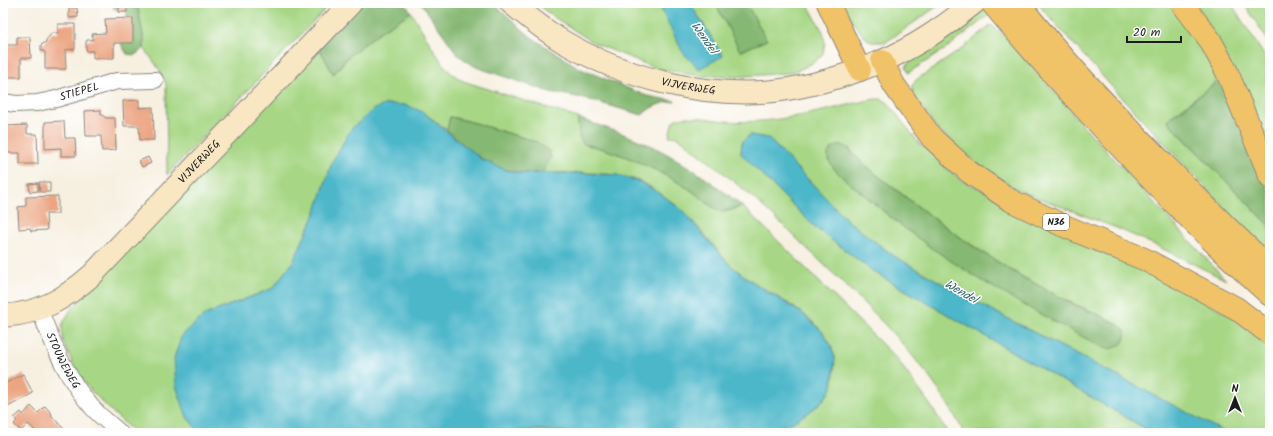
<svg xmlns="http://www.w3.org/2000/svg" width="1273" height="436" viewBox="0 0 1273 436" font-family="Kalam,sans-serif">
  <rect width="100%" height="100%" fill="#fff"/>
  <filter id="ink" filterUnits="userSpaceOnUse"><feTurbulence type="fractalNoise" baseFrequency=".025" numOctaves="2"/><feDisplacementMap in="SourceGraphic" scale="8" xChannelSelector="R" yChannelSelector="G"/><feConvolveMatrix kernelMatrix="1 2 1 2 8 2 1 2 1" color-interpolation-filters="sRGB"/></filter>
  <filter id="wash" filterUnits="userSpaceOnUse"><feTurbulence type="fractalNoise" baseFrequency=".012" numOctaves="4" result="noise"/><feDisplacementMap in="SourceGraphic" scale="16" xChannelSelector="R" yChannelSelector="G"/><feGaussianBlur stdDeviation="0.9" result="paint"/><feColorMatrix in="noise" values="0 0 0 0 0 0 0 0 0 0 0 0 0 0 0 0 0 1.4 0 .05"/><feComposite in="paint" operator="in"/></filter>
  <g filter="url(#wash)">
    <rect width="100%" height="100%" fill="#f7f0e1"/>
    <g fill="#a7d785" stroke="#627a50" fill-rule="evenodd">
      <polygon points="137,3 331,3 167,175 166,84 159,69 144,48 144,41"/>
      <polygon points="537,3 658,3 659,7 723,56 690,3 715,3 741,51 766,40 746,3 807,3 823,32 825,43 823,54 814,62 803,68 789,73 732,77 699,76 655,68 594,43 549,14"/>
      <polygon points="839,3 942,3 886,42 871,42 863,36"/>
      <polygon points="989,3 1004,3 947,48 908,73 906,67 912,58"/>
      <polygon points="1037,3 1175,3 1224,76 1170,117 1170,124 1270,226 1270,257 1113,88"/>
      <polygon points="1192,3 1231,3 1267,60 1268,97 1270,101 1270,162"/>
      <polygon points="1244,3 1270,3 1270,44"/>
      <path d="M411,12L442,63L451,73L463,81L578,118V124L583,144C621,151 658,170 691,190C701,196 710,208 721,211C727,213 736,209 742,206L766,229L896,358L931,406L948,433H762C789,423 833,409 834,374C835,364 835,353 830,344C812,308 758,291 729,264C722,257 716,248 710,241C688,216 671,197 641,182C614,170 571,173 542,173L551,158L537,142L468,121L450,117L447,130L423,112L374,109L369,114L315,214L294,260L273,288L205,315L187,417L200,433H135L107,407L86,385L73,364L63,341L62,325L71,309L318,46L334,74L349,56L381,31Z"/>
      <polygon points="991,25 1005,36 1083,125 1226,280 1157,246 1119,229 1018,190 975,162 935,127 913,93 912,85 916,80 959,51"/>
      <path d="M874,99H881L887,102L919,143L961,180L1111,250L1270,337V433H1226L961,294L894,256L848,221L768,138L750,135L742,142L741,154L817,229L874,272L1153,433H964C934,373 886,324 838,278C805,247 773,214 738,185C719,169 698,153 678,137L669,136C671,131 671,121 676,119C688,114 712,120 725,121C776,125 825,110 874,99ZM848,147C863,166 884,180 903,195C955,235 1010,273 1070,302C1082,308 1120,321 1125,332L1060,325L997,289L933,249L884,212Z"/>
      <polygon points="537,430 559,431 570,433 511,433"/>
    </g>
    <g fill="#85b872" stroke="#506a47">
      <polygon points="113,3 137,3 144,41 144,48 135,55 127,54 122,46 120,35 127,35 127,10 114,9"/>
      <polygon points="359,3 405,3 411,12 381,31 349,56 333,74 318,46"/>
      <path d="M421,3H493L531,37L581,69L647,96L675,101C661,103 653,105 642,115L583,98L550,92L476,67L458,55Z"/>
      <polygon points="715,3 746,3 767,40 740,51"/>
      <polygon points="1267,60 1270,65 1270,101 1268,97"/>
      <polygon points="1224,76 1270,193 1270,226 1170,124 1168,120"/>
      <path d="M450,117L468,121L537,142L549,151L551,158L542,173C530,173 519,173 508,170C484,165 465,146 447,130Z"/>
      <path d="M578,118C597,125 617,131 636,139C675,155 710,180 742,206L722,212C711,207 702,198 692,191C661,171 619,151 583,144L579,137Z"/>
      <path d="M840,145C848,145 850,151 856,157C872,172 890,185 908,199C946,228 985,256 1026,279C1041,286 1055,295 1069,302C1088,311 1106,317 1124,329C1130,342 1116,351 1104,348C1046,318 987,286 933,249C908,232 885,213 862,193C851,184 807,154 840,145Z"/>
    </g>
    <g fill="#4db7ca" stroke="#346a73">
      <polygon points="658,3 690,3 723,56 699,69 683,53"/>
      <path d="M387,104L406,105L423,112L481,159L506,170L520,173H577L618,175L639,182L658,192L682,210L729,264L750,280L803,314L822,331L831,345L835,359L832,388L824,399L811,411L793,422L762,433H570C552,429 529,428 511,433H200L187,417L176,386L174,358L182,335L205,315L273,288L294,260L315,214L332,162L351,129L374,109Z"/>
      <polygon points="750,135 768,138 848,221 894,256 961,294 1226,433 1153,433 874,272 817,229 741,154 742,142"/>
    </g>
    <g id="blocks">
      <g fill="#eca582">
        <rect x="119" y="6" width="8" height="6"/>
        <polygon points="69,8 77,8 78,17 69,18"/>
        <polygon points="133,18 133,43 114,43 114,58 93,58 93,51 87,51 86,49 86,42 87,40 93,40 92,34 106,33 105,19"/>
        <polygon points="58,24 75,24 75,49 65,50 66,69 45,69 45,52 41,50 41,45 46,42 46,40 52,33 58,33"/>
        <polygon points="17,37 30,37 31,58 21,58 21,77 3,77 3,45 17,45"/>
        <polygon points="139,100 139,108 153,107 154,140 140,140 139,126 124,126 123,101"/>
        <polygon points="101,110 101,114 106,118 115,118 116,150 102,151 101,136 86,136 85,111"/>
        <polygon points="64,121 65,138 75,138 76,156 61,156 61,148 45,149 45,122"/>
        <polygon points="27,125 27,134 37,134 38,164 20,164 20,153 7,153 6,126"/>
        <polygon points="148,157 151,163 142,167 139,161"/>
        <polygon points="39,182 50,182 50,192 40,192"/>
        <polygon points="38,183 38,191 30,192 29,184"/>
        <polygon points="58,196 58,214 46,214 47,230 31,231 30,228 19,229 18,207 26,206 26,197"/>
        <polygon points="23,374 33,393 8,407 3,397 3,377 6,383"/>
        <polygon points="31,406 38,413 45,406 52,414 51,415 64,429 60,433 38,433 28,424 21,431 14,424 17,421 14,418 21,412 23,415"/>
      </g>
    </g>
  </g>
  <g filter="url(#ink)">
    <use href="#blocks" fill-opacity="0" stroke="#8a867e" stroke-width="1"/>
    <g fill="none" stroke-linecap="round" stroke-linejoin="round">
      <g stroke="#8a867e" stroke-width="18">
        <g id="street">
          <path id="s1" d="M3,102L16,104L37,103L56,99L117,81L155,80"/>
          <path id="s2" d="M39,309C53,343 66,378 91,406C99,416 111,424 120,433"/>
        </g>
      </g>
      <g stroke="#8a867e" stroke-width="24">
        <g id="secondary">
          <path id="s3" d="M511,3C528,17 544,30 562,41C624,78 702,98 774,91C809,87 850,75 882,61C916,47 945,26 974,3"/>
          <path id="s4" d="M3,316C41,313 63,300 92,275L351,3"/>
        </g>
      </g>
      <g stroke="#8a867e" stroke-width="24">
        <g id="highway">
          <polyline points="828,3 860,70"/>
          <path d="M992,3C1022,40 1054,75 1086,110C1145,174 1205,237 1270,295"/>
          <path d="M1018,3C1063,60 1113,113 1164,164C1199,200 1234,235 1270,268"/>
          <polyline points="1182,3 1210,40 1227,72 1270,176"/>
          <polyline points="882,61 894,85 932,138 969,172 1010,200 1062,225 1144,259 1236,308 1270,334"/>
        </g>
      </g>
      <use href="#street" stroke="#fff" stroke-width="16"/>
      <use href="#secondary" stroke="#f9e7c3" stroke-width="22"/>
      <use href="#highway" stroke="#f0c369" stroke-width="22"/>
    </g>
  </g>
  <g text-anchor="middle" dominant-baseline="central" stroke-width="3" stroke-linejoin="round" paint-order="stroke">
    <rect fill="#fff" stroke="#606060" stroke-width="1" x="1043" y="214" width="26" height="16" rx="3"/>
    <g font-size="10" font-weight="bold" fill="#1c1c1c">
      <text x="1056" y="222">N36</text>
    </g>
    <g font-size="11" fill="#1c1c1c" stroke="#fff">
      <text stroke="none"><textPath href="#s3" startOffset="199">VIJVERWEG</textPath></text>
      <text stroke="none"><textPath href="#s1" startOffset="78">STIEPEL</textPath></text>
      <text stroke="none"><textPath href="#s4" startOffset="256">VIJVERWEG</textPath></text>
      <text stroke="none"><textPath href="#s2" startOffset="57">STOUWEWEG</textPath></text>
    </g>
    <g font-size="12" font-style="italic" fill="#32626a" stroke="#fff">
      <text transform="translate(704 38) rotate(55)">Wendel</text>
      <text transform="translate(961 292) rotate(30)">Wendel</text>
    </g>
  </g>
  <rect width="1273" height="436" fill="none" stroke="#fff" stroke-width="16"/>
  <g transform="translate(1235 398)" stroke="#ffffff" stroke-width="3" paint-order="stroke">
  <path d="M0-3L7 15L0 10L-7 15Z" fill="#1c1c1c"/>
  <text y="-6" font-size="11" font-weight="bold" text-anchor="middle" fill="#1c1c1c">N</text>
  </g>
  <path d="M1127 36v6h54v-6" fill="none" stroke="#1c1c1c" stroke-width="2"/>
  <text x="1133" y="36" font-size="12" fill="#1c1c1c" stroke="#ffffff" stroke-width="3" paint-order="stroke">20 m</text>
</svg>
